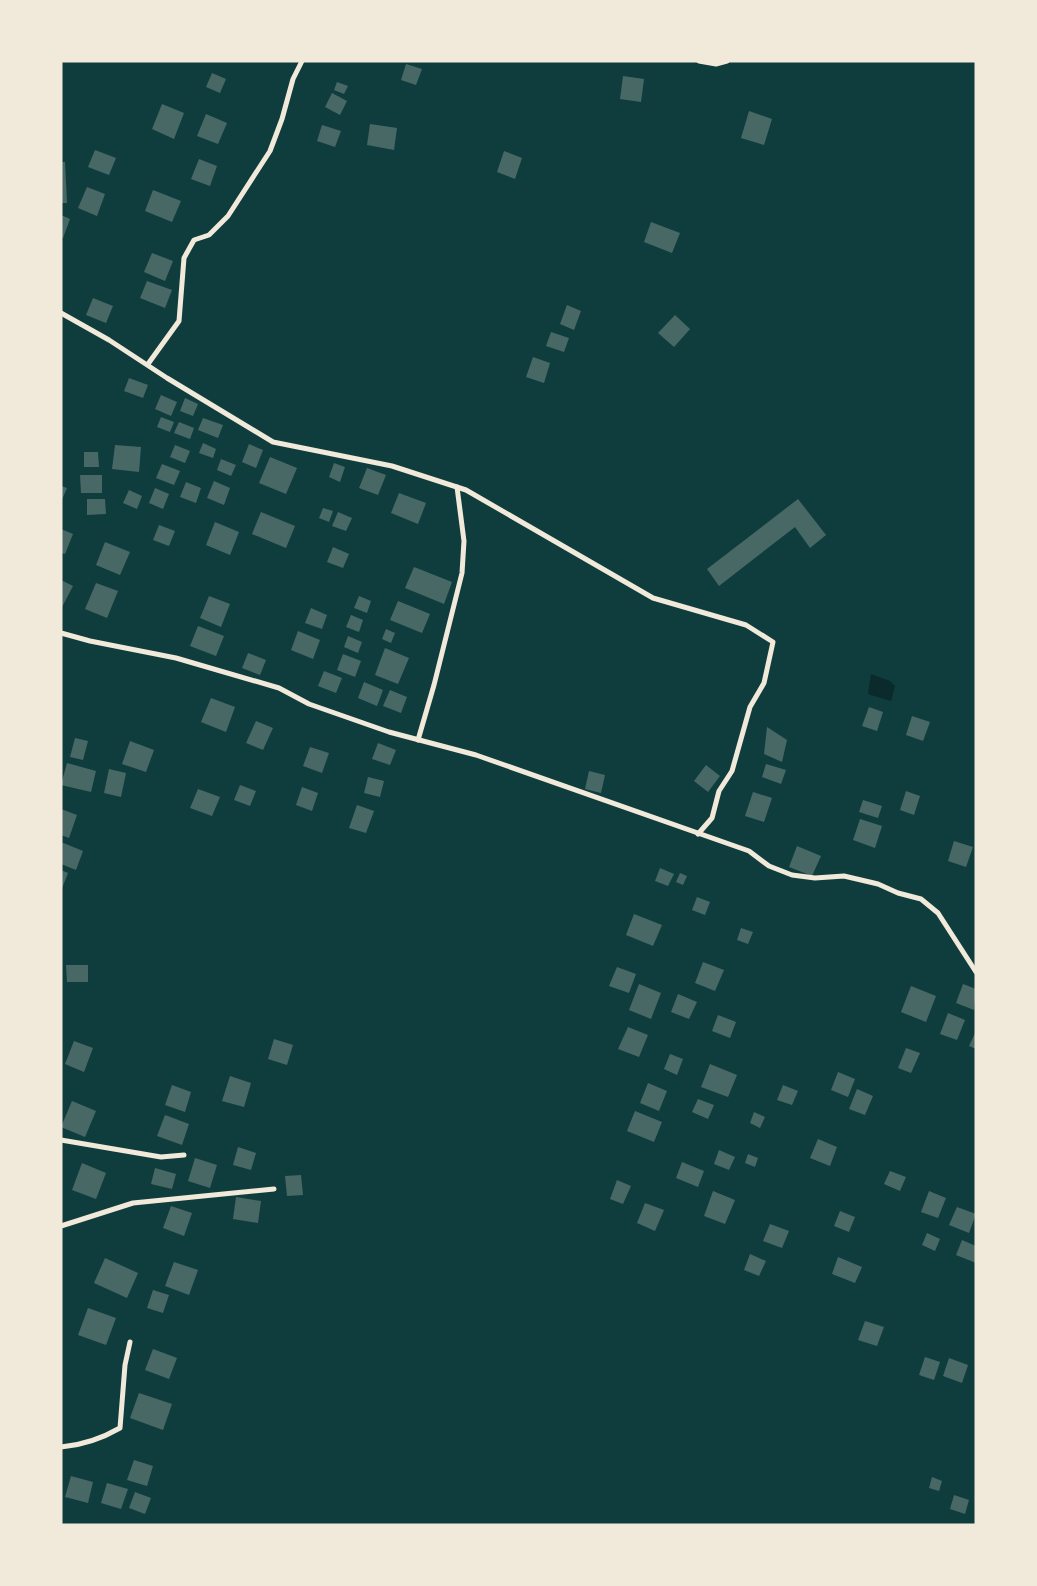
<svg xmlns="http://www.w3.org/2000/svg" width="1037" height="1586" viewBox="0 0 1037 1586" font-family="'Varela Round',sans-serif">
  <rect width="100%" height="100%" fill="#0f3d3e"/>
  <polygon fill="#0a2a2b" points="871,674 890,681 895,686 891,701 868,694"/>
  <g fill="#486865">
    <polygon points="406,64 422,69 416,85 401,80"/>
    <polygon points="212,73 226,79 220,93 206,87"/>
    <polygon points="623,76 644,79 641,102 620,99"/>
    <polygon points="337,82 348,86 344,94 334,90"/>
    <polygon points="332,93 347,101 340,115 325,107"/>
    <polygon points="162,104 184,113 174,139 152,129"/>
    <polygon points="749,111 772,119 764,145 741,138"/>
    <polygon points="206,114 227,123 218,144 197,136"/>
    <polygon points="370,124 397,128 394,150 367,145"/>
    <polygon points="322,125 341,131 335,147 317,141"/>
    <polygon points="95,150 116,158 109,175 88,167"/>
    <polygon points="504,151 522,158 515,179 497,172"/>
    <polygon points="199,159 217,166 210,186 191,179"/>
    <polygon points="61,162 65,162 67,203 61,203"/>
    <polygon points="87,187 105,194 97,216 78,208"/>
    <polygon points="153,190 181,201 172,222 145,211"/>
    <polygon points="61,215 70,219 63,238 61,237"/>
    <polygon points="651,222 680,233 672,253 644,242"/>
    <polygon points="152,253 173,261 165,281 144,272"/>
    <polygon points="147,281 172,290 165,308 140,298"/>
    <polygon points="93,298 113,306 106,323 86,315"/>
    <polygon points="567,305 581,311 574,330 560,324"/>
    <polygon points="675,315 690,329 674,347 658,333"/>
    <polygon points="551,332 569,338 564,352 546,346"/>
    <polygon points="533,357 550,363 544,383 526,377"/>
    <polygon points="129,378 148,385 143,398 124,391"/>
    <polygon points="161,395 177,402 171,416 155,409"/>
    <polygon points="185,398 198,404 193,416 180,411"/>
    <polygon points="161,417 174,422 170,432 157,427"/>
    <polygon points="203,418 223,425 218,438 198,430"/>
    <polygon points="179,422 194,428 190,439 174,433"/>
    <polygon points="203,443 216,449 213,458 199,453"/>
    <polygon points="249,444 263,450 256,468 242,462"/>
    <polygon points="115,445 141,447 139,472 112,469"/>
    <polygon points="175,445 190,451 185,463 170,457"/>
    <polygon points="84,452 98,452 99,467 84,467"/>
    <polygon points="270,457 297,468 286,494 259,483"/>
    <polygon points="221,459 236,465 231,476 217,470"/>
    <polygon points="334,463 345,467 340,482 329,477"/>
    <polygon points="162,464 180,471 174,485 156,478"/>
    <polygon points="367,468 386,475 378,495 359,488"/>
    <polygon points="80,475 102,475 102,493 81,493"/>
    <polygon points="214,481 230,488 224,505 207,498"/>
    <polygon points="186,482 201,488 196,503 180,497"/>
    <polygon points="61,486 67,488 61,502"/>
    <polygon points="155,488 169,494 163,509 149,503"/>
    <polygon points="129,490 142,496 137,509 123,503"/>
    <polygon points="399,493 426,503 418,524 391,513"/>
    <polygon points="87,499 105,499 106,514 87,515"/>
    <polygon points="798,499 826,535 810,548 795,527 719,586 707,569"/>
    <polygon points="323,508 333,511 329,522 319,518"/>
    <polygon points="261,512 295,526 286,548 252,534"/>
    <polygon points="338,512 352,518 346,531 332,526"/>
    <polygon points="215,522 239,532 230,555 206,545"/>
    <polygon points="159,525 175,531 169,546 153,540"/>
    <polygon points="61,529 73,534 65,554 61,553"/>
    <polygon points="105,542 130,552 120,575 96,565"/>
    <polygon points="333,547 349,554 343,568 327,562"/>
    <polygon points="414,567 452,582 444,604 405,588"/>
    <polygon points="61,580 73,586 61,609"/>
    <polygon points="96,583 118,591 107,618 85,609"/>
    <polygon points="209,596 230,604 221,627 200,618"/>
    <polygon points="359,596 371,601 367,613 354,608"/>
    <polygon points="398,601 430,614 422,633 390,620"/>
    <polygon points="311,608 327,615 322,629 305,623"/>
    <polygon points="351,615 363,620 359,632 346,627"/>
    <polygon points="198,626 224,636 216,656 190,646"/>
    <polygon points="386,629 395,633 391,643 382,639"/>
    <polygon points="298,631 320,640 313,659 291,650"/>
    <polygon points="348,636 362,642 358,653 344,647"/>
    <polygon points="385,648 409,658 398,684 375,675"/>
    <polygon points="248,653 266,660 260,675 242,668"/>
    <polygon points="343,654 361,661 355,677 337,670"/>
    <polygon points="324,671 342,678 336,693 318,686"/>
    <polygon points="364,682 383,690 377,706 358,698"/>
    <polygon points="390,690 407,697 401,713 383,706"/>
    <polygon points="211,698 235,707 226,732 201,722"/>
    <polygon points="869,707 883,712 877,731 862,726"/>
    <polygon points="912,716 930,722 923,741 906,735"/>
    <polygon points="256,721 273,728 263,750 246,743"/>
    <polygon points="767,727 787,740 782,762 764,754"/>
    <polygon points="75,738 88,741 83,760 70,757"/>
    <polygon points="130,741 154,750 146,772 122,764"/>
    <polygon points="378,743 396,750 390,765 372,759"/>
    <polygon points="310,747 329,753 322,773 303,766"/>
    <polygon points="67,763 96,771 91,792 61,785"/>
    <polygon points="766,764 786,770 781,784 762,777"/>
    <polygon points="706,765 720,776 708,792 694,781"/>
    <polygon points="109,769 126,773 121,797 104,793"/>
    <polygon points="589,771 605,775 601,793 585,789"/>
    <polygon points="368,777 384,781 380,797 364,793"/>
    <polygon points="240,785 256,791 250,806 234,800"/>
    <polygon points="302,787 318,793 312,811 296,805"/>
    <polygon points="198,789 220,797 212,816 190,808"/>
    <polygon points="906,791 920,796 914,815 900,810"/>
    <polygon points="753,792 772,798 764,822 745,816"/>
    <polygon points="863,800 882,806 878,818 859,812"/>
    <polygon points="357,805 374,811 366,833 349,828"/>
    <polygon points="61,809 77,815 69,838 61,835"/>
    <polygon points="860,819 882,826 875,848 853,840"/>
    <polygon points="954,841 973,847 966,867 948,861"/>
    <polygon points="61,842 83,851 76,870 61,864"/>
    <polygon points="797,846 821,856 812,876 789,867"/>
    <polygon points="660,868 674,874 668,886 655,881"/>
    <polygon points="61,870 68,873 61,891"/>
    <polygon points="680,873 687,876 683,885 676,882"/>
    <polygon points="697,897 710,902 705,915 692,910"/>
    <polygon points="634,914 662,925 653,946 626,935"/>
    <polygon points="741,928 753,932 748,944 737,940"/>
    <polygon points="703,962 724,970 715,991 695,983"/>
    <polygon points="66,965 88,965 88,982 67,982"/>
    <polygon points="617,967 636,974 629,993 609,986"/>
    <polygon points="639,984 661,993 651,1019 629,1010"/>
    <polygon points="963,984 976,989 974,1010 956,1003"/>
    <polygon points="911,986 936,996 926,1022 901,1012"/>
    <polygon points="678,994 697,1002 689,1019 671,1012"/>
    <polygon points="948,1013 965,1020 957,1040 940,1034"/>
    <polygon points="718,1015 736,1022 730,1038 712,1031"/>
    <polygon points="628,1027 648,1035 639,1057 618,1049"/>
    <polygon points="976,1031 976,1049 969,1046"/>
    <polygon points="274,1039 293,1045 287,1065 268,1059"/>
    <polygon points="74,1041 93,1048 84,1072 65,1064"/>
    <polygon points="906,1048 920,1053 911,1073 898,1068"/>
    <polygon points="670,1054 683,1059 677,1075 664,1069"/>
    <polygon points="710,1064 737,1075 728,1097 701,1087"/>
    <polygon points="838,1072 855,1079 848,1097 831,1090"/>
    <polygon points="230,1076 251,1083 244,1107 222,1101"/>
    <polygon points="648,1083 667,1091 659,1111 640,1103"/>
    <polygon points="172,1085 191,1092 185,1112 165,1105"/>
    <polygon points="783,1085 798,1091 792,1105 777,1100"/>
    <polygon points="857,1089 873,1096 865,1115 849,1109"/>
    <polygon points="698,1099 714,1105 708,1119 692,1112"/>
    <polygon points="72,1101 96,1111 85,1137 61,1127"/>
    <polygon points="635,1111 662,1122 654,1142 627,1131"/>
    <polygon points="754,1112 765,1117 760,1128 750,1123"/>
    <polygon points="165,1115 189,1124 182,1145 157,1136"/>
    <polygon points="818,1139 837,1147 830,1166 810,1158"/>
    <polygon points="238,1147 256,1153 251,1170 233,1165"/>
    <polygon points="719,1150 735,1157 729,1170 714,1164"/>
    <polygon points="748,1154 758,1158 755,1167 745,1163"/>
    <polygon points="195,1158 217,1165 210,1188 188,1181"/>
    <polygon points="682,1162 704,1171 698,1187 676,1178"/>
    <polygon points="82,1163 106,1173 96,1199 72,1190"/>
    <polygon points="155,1168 176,1174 172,1189 151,1184"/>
    <polygon points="890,1171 906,1177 900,1191 884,1184"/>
    <polygon points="301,1175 303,1195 287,1196 285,1176"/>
    <polygon points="617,1180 631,1186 623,1204 610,1199"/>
    <polygon points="713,1191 735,1200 725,1224 704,1216"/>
    <polygon points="929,1191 946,1198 938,1218 921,1212"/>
    <polygon points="236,1197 261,1201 258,1223 233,1219"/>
    <polygon points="645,1203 664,1210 655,1231 637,1223"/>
    <polygon points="171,1206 192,1213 184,1236 163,1228"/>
    <polygon points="957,1207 976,1214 969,1233 949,1225"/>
    <polygon points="840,1211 855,1217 849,1232 834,1226"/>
    <polygon points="770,1224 789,1231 782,1248 763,1241"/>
    <polygon points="927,1233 940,1239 935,1251 922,1245"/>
    <polygon points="962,1240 976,1246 976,1263 956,1255"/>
    <polygon points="750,1254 766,1261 759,1276 744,1270"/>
    <polygon points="838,1257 862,1267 855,1283 832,1274"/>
    <polygon points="105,1258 138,1273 127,1298 94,1283"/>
    <polygon points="174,1262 198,1270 189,1295 165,1286"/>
    <polygon points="153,1290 169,1295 163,1313 147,1308"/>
    <polygon points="88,1308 116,1318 106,1345 78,1335"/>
    <polygon points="865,1321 884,1327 877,1346 858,1340"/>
    <polygon points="153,1349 177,1358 169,1379 145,1370"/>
    <polygon points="925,1357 940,1362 934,1380 919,1375"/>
    <polygon points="949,1358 968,1365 962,1383 943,1376"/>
    <polygon points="139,1393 172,1404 163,1430 130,1418"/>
    <polygon points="134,1460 153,1466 147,1486 127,1480"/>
    <polygon points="71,1476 93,1482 88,1503 65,1497"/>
    <polygon points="932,1477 942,1481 939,1491 929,1488"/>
    <polygon points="107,1483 128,1489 121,1509 101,1503"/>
    <polygon points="135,1492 151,1498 145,1514 129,1508"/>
    <polygon points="954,1495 969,1500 965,1514 950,1509"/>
  </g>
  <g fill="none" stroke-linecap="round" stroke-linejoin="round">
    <g stroke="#f1e9da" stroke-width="5">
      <polyline points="699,61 716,64 727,61"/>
      <polyline points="61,313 109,340 167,378 273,442 392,466 466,490 653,598 746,625 773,642 764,683 750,707 732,771 719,791 712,818 698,834"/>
      <polyline points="148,364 179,321 184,258 194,240 209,235 228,216 270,151 282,119 293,79 302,61"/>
      <polyline points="61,633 90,641 176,658 279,688 309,704 389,732 476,755 749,851 769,866 792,875 815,878 844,876 878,884 898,893 921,899 938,913 976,972"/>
      <polyline points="418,740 434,685 462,573 464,541 457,487"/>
      <polyline points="61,1140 161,1157 184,1155"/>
      <polyline points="61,1226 133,1203 274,1189"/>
      <path d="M61,1447C84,1445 101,1439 120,1428L125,1365L130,1342"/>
    </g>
  </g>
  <rect width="1037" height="1586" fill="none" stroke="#f1e9da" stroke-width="125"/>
</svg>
